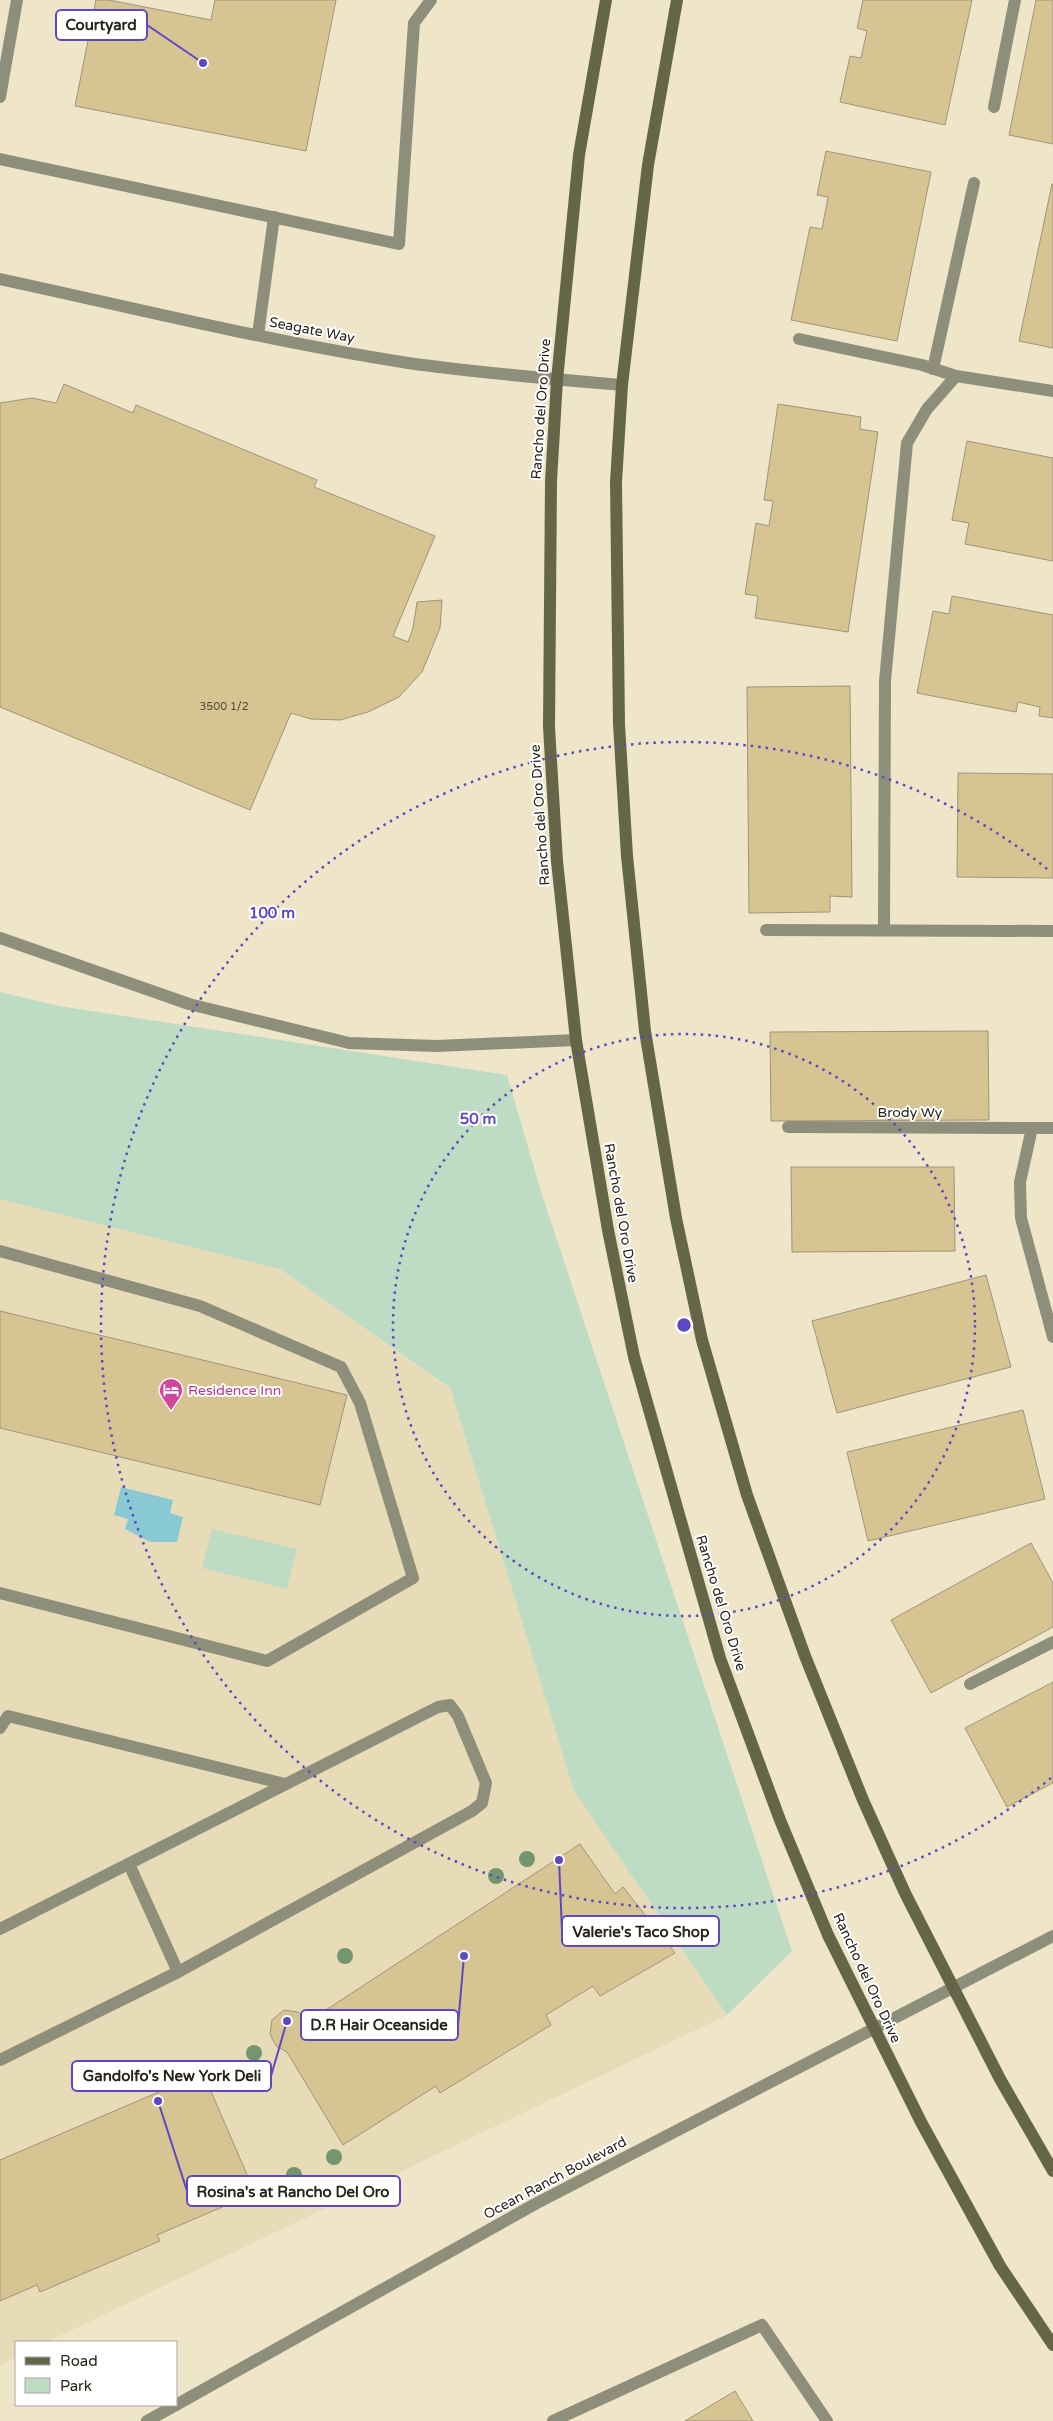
<svg xmlns="http://www.w3.org/2000/svg" width="1053" height="2421" viewBox="0 0 1053 2421" font-family="'Varela Round',sans-serif">
  <rect width="100%" height="100%" fill="#efe5c9"/>
  <polygon fill="#e8dbb8" points="0,1199 280,1269 450,1389 574,1791 727,2015 47,2342 16,2342 16,2357 0,2365"/>
  <g fill="#bedcc4">
    <polygon points="0,992 59,1006 507,1075 542,1195 792,1951 727,2015 574,1791 450,1388 280,1269 0,1199"/>
    <polygon points="212,1529 297,1549 287,1589 202,1568"/>
  </g>
  <polygon fill="#88c9d4" points="121,1487 173,1500 170,1513 183,1517 177,1542 150,1542 125,1529 128,1519 114,1515"/>
  <g fill="#d7c493" stroke="#9f957b">
    <polygon points="96,0 109,0 211,20 215,0 336,0 306,151 75,106"/>
    <polygon points="863,0 972,0 945,125 840,102 850,56 861,58 867,31 857,28"/>
    <polygon points="1036,0 1053,0 1053,144 1009,135"/>
    <polygon points="826,151 931,172 897,341 791,320 810,227 822,229 828,197 817,195"/>
    <polygon points="1052,184 1053,184 1053,348 1019,341"/>
    <polygon points="64,384 133,413 136,405 317,480 314,487 435,536 393,636 408,642 413,628 417,602 442,600 440,628 422,672 399,697 368,712 340,720 311,719 291,713 250,810 0,707 0,403 32,398 56,403"/>
    <polygon points="778,404 861,417 860,429 878,432 848,632 755,618 758,596 745,594 756,523 769,526 773,501 764,500"/>
    <polygon points="967,441 1053,458 1053,561 965,544 969,523 952,520"/>
    <polygon points="952,596 1053,615 1053,718 1039,716 1040,707 1018,702 1016,712 917,693 933,611 949,614"/>
    <polygon points="850,686 852,897 830,896 830,912 749,913 747,687"/>
    <polygon points="958,773 1053,774 1053,878 957,877"/>
    <polygon points="988,1031 989,1120 771,1121 770,1032"/>
    <polygon points="791,1167 954,1167 955,1251 792,1252"/>
    <polygon points="986,1275 1011,1367 837,1413 812,1321"/>
    <polygon points="0,1311 347,1395 320,1505 0,1428"/>
    <polygon points="1023,1410 1045,1499 868,1541 847,1452"/>
    <polygon points="1031,1543 1053,1583 1053,1627 931,1693 891,1620"/>
    <polygon points="1053,1682 1053,1783 1007,1807 965,1728"/>
    <polygon points="580,1844 615,1894 623,1887 675,1953 600,1996 593,1986 546,2015 551,2025 440,2093 436,2086 343,2145 287,2052 276,2046 270,2034 272,2020 284,2010 298,2012 309,2021"/>
    <polygon points="203,2073 255,2193 157,2235 160,2241 40,2292 37,2285 0,2301 0,2160"/>
    <polygon points="735,2391 753,2421 685,2421"/>
  </g>
  <g fill="none" stroke-linecap="round" stroke-linejoin="round">
    <g stroke="#8e8f7a" stroke-width="12">
      <polyline points="0,97 17,0"/>
      <polyline points="994,107 1015,0"/>
      <polyline points="0,159 399,244 414,23 431,0"/>
      <polyline points="258,335 274,217"/>
      <polyline points="799,339 922,365 956,376"/>
      <polyline points="933,369 974,183"/>
      <polyline points="766,930 1053,931"/>
      <polyline points="884,930 885,681 907,443 927,409 956,376 1053,391"/>
      <polyline points="0,938 189,1004 349,1043 437,1046 576,1040"/>
      <polyline points="0,1251 200,1306 341,1367 360,1403 413,1578 267,1661 0,1593"/>
      <polyline points="0,1728 8,1716 285,1784"/>
      <polyline points="129,1864 178,1972"/>
      <polyline points="0,1929 438,1707 450,1705 458,1716 486,1783 482,1803 472,1811 178,1972 0,2060"/>
      <polyline points="553,2421 762,2325 827,2421"/>
    </g>
    <g stroke="#8e8f7a" stroke-width="12">
      <path d="M0,279C135,308 271,342 408,363C479,373 551,379 622,385"/>
      <polyline points="788,1127 1032,1128"/>
      <polyline points="1053,1128 1032,1128 1020,1182 1021,1218 1053,1337"/>
      <polyline points="970,1684 1053,1642"/>
    </g>
    <g stroke="#8e8f7a" stroke-width="12">
      <polyline points="176,2405 537,2203 1053,1936"/>
      <polyline points="147,2421 176,2405"/>
    </g>
    <g stroke="#656647" stroke-width="12">
      <polyline points="606,0 579,155 557,380 551,481 549,727 557,861 576,1040 608,1230 634,1357 720,1658 780,1820 828,1935 921,2122 1000,2266 1053,2345"/>
      <polyline points="677,0 648,165 622,385 616,482 619,724 627,856 645,1031 676,1218 702,1340 747,1495 805,1656 863,1800 905,1893 1000,2079 1053,2171"/>
    </g>
  </g>
  <g fill="#739570">
    <circle cx="527" cy="1859" r="8"/>
    <circle cx="496" cy="1876" r="8"/>
    <circle cx="345" cy="1956" r="8"/>
    <circle cx="254" cy="2053" r="8"/>
    <circle cx="334" cy="2157" r="8"/>
    <circle cx="294" cy="2175" r="8"/>
  </g>
  <g fill="none" stroke="#5e48c1" stroke-width="2.5" stroke-dasharray="2.5 5">
    <circle cx="684" cy="1325" r="291"/>
    <path d="M1051 1778A583 583 0 1 1 1051 872"/>
  </g>
  <defs>
    <g id="hotel-pin" transform="scale(1.25)"><path d="M0 17L-7.5 6A9.5 9.5 0 1 1 7.5 6Z" fill="#d1479c" stroke="#fff"/><path d="M-6-4.5h1.5V1H6V5H4.5V3h-9V5H-6ZM-4 0a1.8 1.8 0 1 1 3.6 0ZM.5 0V-2.5h3Q6-2.5 6 0Z" fill="#fff"/></g>
  </defs>
  <g fill-rule="evenodd">
    <use href="#hotel-pin" x="171" y="1390"/>
  </g>
  <g text-anchor="middle" dominant-baseline="central" stroke-width="4" stroke-linejoin="round" paint-order="stroke">
    <g font-size="11" fill="#534b38">
      <text x="224" y="706">3500 1/2</text>
    </g>
    <g font-size="14" fill="#272319" stroke="#fff">
      <text transform="translate(312 330) rotate(11)">Seagate Way</text>
      <text transform="translate(541 409) rotate(-86)">Rancho del Oro Drive</text>
      <text transform="translate(540 815) rotate(-94)">Rancho del Oro Drive</text>
      <text x="910" y="1112">Brody Wy</text>
      <text transform="translate(621 1213) rotate(80)">Rancho del Oro Drive</text>
      <text transform="translate(721 1603) rotate(73)">Rancho del Oro Drive</text>
      <text transform="translate(867 1978) rotate(65)">Rancho del Oro Drive</text>
      <text transform="translate(555 2178) rotate(-28)">Ocean Ranch Boulevard</text>
    </g>
    <g font-size="14" fill="#b23c85" stroke="#fff" text-anchor="start">
      <text x="188" y="1390">Residence Inn</text>
    </g>
  </g>
  <circle cx="684" cy="1325" r="8" fill="#5e48c1" stroke="#fff" stroke-width="2.5"/>
  <g font-size="15" text-anchor="middle" font-weight="bold" fill="#5e48c1" stroke="#fff" stroke-width="4" stroke-linejoin="round" paint-order="stroke">
    <text x="272" y="918">100 m</text>
    <text x="478" y="1124">50 m</text>
  </g>
  <path fill="none" stroke="#5e48c1" stroke-width="2" d="M203 63L147 25M559 1860L562 1931M464 1956L458 2025M287 2021L271 2076M158 2101L187 2191"/>
  <g fill="#5e48c1" stroke="#fff" stroke-width="2">
    <circle cx="203" cy="63" r="5"/>
    <circle cx="559" cy="1860" r="5"/>
    <circle cx="464" cy="1956" r="5"/>
    <circle cx="287" cy="2021" r="5"/>
    <circle cx="158" cy="2101" r="5"/>
  </g>
  <g fill="#fff" stroke="#5e48c1" stroke-width="2">
    <rect x="56" y="10" width="91" height="30" rx="5"/>
    <rect x="562" y="1916" width="157" height="30" rx="5"/>
    <rect x="301" y="2010" width="157" height="30" rx="5"/>
    <rect x="72" y="2061" width="199" height="30" rx="5"/>
    <rect x="187" y="2176" width="213" height="30" rx="5"/>
  </g>
  <g font-size="15" text-anchor="middle" font-weight="bold" fill="#272319">
    <text x="101" y="30">Courtyard</text>
    <text x="641" y="1937">Valerie's Taco Shop</text>
    <text x="379" y="2030">D.R Hair Oceanside</text>
    <text x="172" y="2081">Gandolfo's New York Deli</text>
    <text x="293" y="2197">Rosina's at Rancho Del Oro</text>
  </g>
  <rect x="15" y="2341" width="162" height="65" fill="#ffffff" stroke="#a9a7a3"/>
  <rect x="25" y="2357" width="25" height="8" fill="#656647" stroke="#a9a7a3"/>
  <text x="60" y="2366" font-size="15" fill="#272319">Road</text>
  <rect x="25" y="2378" width="25" height="15" fill="#bedcc4" stroke="#a9a7a3"/>
  <text x="60" y="2391" font-size="15" fill="#272319">Park</text>
</svg>
